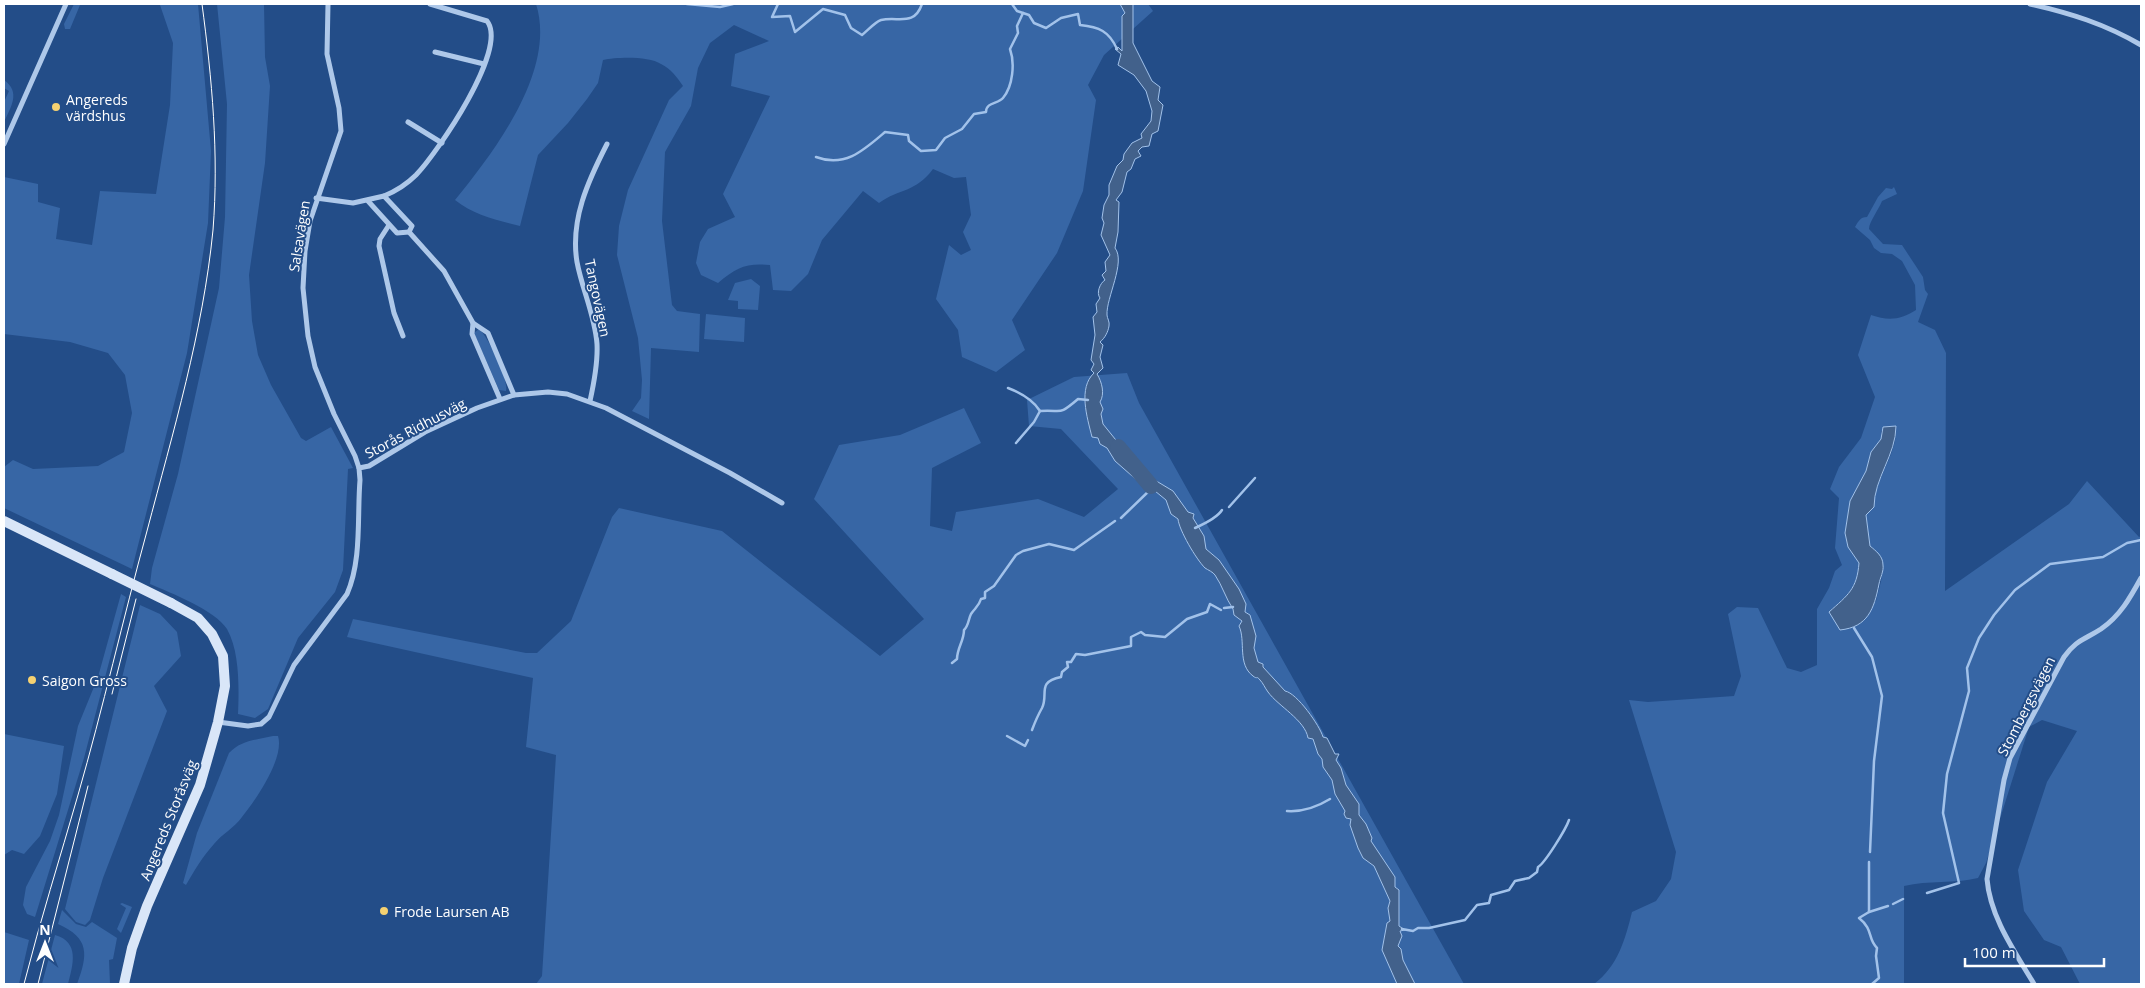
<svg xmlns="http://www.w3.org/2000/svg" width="2145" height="988" viewBox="0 0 2145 988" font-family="'Open Sans',sans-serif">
  <rect width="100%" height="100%" fill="#234d88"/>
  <g fill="#3766a5" fill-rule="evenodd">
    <polygon points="74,4 80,5 70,29 65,29 64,24"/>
    <polygon points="157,4 198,4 211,151 208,223 187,353 132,569 4,508 4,467 13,460 33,469 98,466 124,452 132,413 125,375 108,353 70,342 4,334 4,177 38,184 38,202 60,208 56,239 92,245 100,191 156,194 170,105 173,43 160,5"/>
    <path d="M217,4H264L265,57L270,86L265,163L249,275L252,321L258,355L271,385L301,438L306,441L331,427L353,468L348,469L343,570L335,592L298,638L268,709L255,718L238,714C239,689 240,652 227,629C215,610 171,593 150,584L152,568L178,474L219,288L225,217L227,104Z"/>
    <path d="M536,4H1148L1153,11L1104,55L1088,85L1096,100L1083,191L1057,253L1012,320L1025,350L996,372L962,357L958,330L936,299L949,245L961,255L971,250L963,232L971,215L966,177L954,178L933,169C915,193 900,188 879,203L863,191L822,240L808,274L791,291L773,290L770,265C746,263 737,267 718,283L701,275L696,263L700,242L708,229L735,217L723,194L770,96L731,86L735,54L769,41L734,25L710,43L698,68L691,106L665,152L662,221L672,305L677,311L700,314L699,352L651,348L649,419L632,411L641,398L642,380L638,338L617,255L619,226L628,190L669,100L683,86C677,77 671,69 661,64C649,56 617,57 603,60L598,83L587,99L568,123L538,155L520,226C496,220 474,215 455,200C494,152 557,70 536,4Z"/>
    <path d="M4,80C21,92 11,107 4,122V102L9,91L4,88Z"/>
    <path d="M1894,187L1897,194L1882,201C1879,209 1869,222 1869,229L1883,244L1902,245L1923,277L1925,290L1928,294L1918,322L1935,330L1946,353L1945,591L2069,504L2087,481L2139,537L2141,536V984H2080L2061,947L2044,940L2024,911L2018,870L2047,782L2077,731L2042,720L2029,727L1986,863L1978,878C1954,884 1929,880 1904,886V984H1594C1618,966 1625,940 1632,912L1656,901L1671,879L1676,852L1629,700L1648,702L1734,696L1741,676L1728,614L1737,607L1758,608L1787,668L1801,672L1817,665V609L1829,588L1835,571L1842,565L1835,548L1839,498L1830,489L1839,467L1861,438L1875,397L1858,355L1871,315C1888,321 1901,320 1916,310L1915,285L1902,261L1892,254L1881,253L1874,248L1870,240L1855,227C1858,222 1860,217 1867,217L1878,197L1886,188L1892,189ZM1896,426C1898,455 1874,478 1874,507L1866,515L1870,546C1890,564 1881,578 1876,601L1836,622L1829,612C1848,594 1857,589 1859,563L1848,547L1845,533L1850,501L1866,471L1871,452L1881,439V431Z"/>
    <polygon points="751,279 760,286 758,310 738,309 738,301 728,300 735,283"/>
    <polygon points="706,314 745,318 744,342 704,339"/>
    <path d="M479,329C488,336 509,381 506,391L499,390L474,333Z"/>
    <polygon points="1127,373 1139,403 1464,984 536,984 542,976 556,755 526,747 533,678 347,637 353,619 526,653 537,653 571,621 612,517 619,508 722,531 880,656 924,619 814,499 839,445 900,435 964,408 981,443 932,468 930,526 952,531 956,512 1038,499 1084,517 1118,489 1061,429 1029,426 1027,400 1074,377"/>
    <polygon points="121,594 126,597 84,758 35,917 27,914 23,905 26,887 50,841 59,815 78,726 98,677"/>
    <polygon points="140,605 160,614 177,632 181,656 154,686 167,711 103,878 90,920 85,925 76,922 65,909"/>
    <polygon points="4,734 64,746 57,794 40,836 24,854 12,850 4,855"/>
    <path d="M273,736H278C285,758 255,801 242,817C234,828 222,834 214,844C203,856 194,871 186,885L183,883L197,833L229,753C241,740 256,740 273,736Z"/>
    <polygon points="122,903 132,907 121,933 117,929 126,908 120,904"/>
    <path d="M62,910L76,924L86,927L92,922L117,938L113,959L109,960L110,984H77C88,955 90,938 58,924Z"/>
    <polygon points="4,932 29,940 19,984 4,984"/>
    <path d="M55,935C80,942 73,965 68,984H42Z"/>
  </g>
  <g fill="#42618b" stroke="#a2c2ea">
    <path d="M1120,4H1133V43L1152,81L1160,87L1158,100L1163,105L1158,131L1152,134L1149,146L1142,147L1138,151L1141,156L1135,159L1131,169L1127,172L1122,192L1116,200L1119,202L1118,232L1115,248C1126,262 1106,298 1107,315C1107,318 1110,322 1109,326C1108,332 1105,338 1100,342L1103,345L1100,357L1103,368L1097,374C1102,382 1105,394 1100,402L1103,409L1101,414L1103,424L1132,460L1133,467L1146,470L1153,479L1173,491L1188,512L1194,514L1193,518L1204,536L1206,549L1219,560L1239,589L1246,604L1245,612L1250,615L1256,636L1254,648L1258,662L1263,664V667L1285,691C1297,693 1320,726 1323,737L1327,738L1335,754H1339L1336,760L1341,768L1346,785L1359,804V815L1366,824L1372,838L1371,841L1395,877V887L1399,890V926L1405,930L1400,931L1402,936L1398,946L1401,949L1403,960L1415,984H1397L1382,950L1387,923L1390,921L1388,908L1390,901L1374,866L1363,858L1358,848L1350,825L1351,819L1346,818L1344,814L1345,811L1335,794L1332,780L1323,767L1322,759L1318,754L1313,739L1308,738C1305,720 1278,706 1268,692C1265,688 1263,683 1260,680C1256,675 1258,680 1253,676C1237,664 1246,641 1239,626L1242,621L1234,615L1233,609C1226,599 1222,585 1215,575C1213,572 1208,570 1205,568C1196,559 1179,530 1178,519L1171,514L1166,500L1155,491L1148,490L1115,461L1107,448L1100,444L1098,438L1092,437C1087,417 1078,388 1094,373L1091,370L1094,364L1091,360L1095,335L1093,317L1097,312L1096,304L1100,298C1096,293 1100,283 1105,280L1102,275L1106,271L1105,262L1110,255L1101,235L1104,223L1102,218L1104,205L1109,195V185L1117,166L1123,160L1124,154L1132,143L1142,138L1141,134L1151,121L1152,111L1146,91L1134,75L1118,65L1121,54L1115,49L1118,47L1122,51V16L1125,13Z"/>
    <path d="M1896,426C1896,455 1874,478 1874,507L1866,515L1870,546C1876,551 1883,556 1883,565C1884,571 1880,578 1879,584C1874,609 1868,627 1840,630L1829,612C1848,595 1857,589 1859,563L1848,547L1845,533L1850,501L1866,471L1871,452L1881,439L1883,427Z"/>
  </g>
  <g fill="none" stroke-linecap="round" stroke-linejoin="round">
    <g stroke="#a2c2ea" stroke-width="2.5">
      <polyline points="687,4 720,7 733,4"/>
      <path d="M778,4L772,17L790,16L795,32L823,9L845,15L851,28L862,35C867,31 875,22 881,20C898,16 914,27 922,4"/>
      <path d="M1012,4L1017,11L1029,15L1034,23L1046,28L1061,18L1078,14L1080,25C1099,27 1109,31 1117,49"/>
      <path d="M816,157C845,168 864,150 885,132L908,135L909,141L921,151L936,150L945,138L962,129L974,114L986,112C986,102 998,104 1003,98C1013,86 1015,63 1010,49L1018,33L1017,26L1023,13"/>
      <path d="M1008,388C1021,393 1033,400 1040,411"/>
      <path d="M1040,411C1063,409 1057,417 1078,399L1088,400"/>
      <polyline points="1016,443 1034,422 1040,411"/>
      <polyline points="1229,507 1255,478"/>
      <polyline points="1121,518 1151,489"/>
      <path d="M1195,528C1204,524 1217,518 1222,510"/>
      <polyline points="1224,608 1233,607"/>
      <polyline points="1854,628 1872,657 1882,696 1874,761 1870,852"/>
      <path d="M952,663L957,659C957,648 964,641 964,630C969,625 968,620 971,614C975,608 979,606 981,599L985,598V592L994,586L1016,555L1023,551L1049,544L1074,550L1115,521"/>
      <path d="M1032,730C1035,722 1038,715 1042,708C1049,694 1036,682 1061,677L1062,672L1068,667L1067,662H1071L1076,654L1085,655L1131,646V637L1141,632L1145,635L1165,637L1187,619L1207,612L1210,604L1221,610"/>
      <polyline points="1007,736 1025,746 1028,740"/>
      <path d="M1287,811C1302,812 1317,807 1330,799"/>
      <path d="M1869,862V912L1859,918C1874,930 1867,938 1877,948L1876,956L1879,978L1872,984"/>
      <polyline points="1927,893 1959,883 1943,813 1947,774 1969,691 1967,668 1979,638 1994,615 2015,590 2050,564 2103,557 2127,543 2141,540"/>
      <polyline points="1893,904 1903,899"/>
      <polyline points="1869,912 1888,906"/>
      <path d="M1402,929L1413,931L1418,928H1429L1465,920L1477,905L1489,903L1491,895L1509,890L1515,881L1529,878L1537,872L1538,867C1545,863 1566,829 1569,820"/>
    </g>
    <polyline stroke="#42618b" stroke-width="16" points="1118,447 1151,486"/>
    <g stroke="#aec8e9" stroke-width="5">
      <polyline points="328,4 327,54 339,108 341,131 310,221 305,251 303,288 308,336 315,367 334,414 355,456 359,468"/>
      <path d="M2030,4C2070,13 2105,24 2141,45"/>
      <polyline points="435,52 484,64"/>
      <polyline points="408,122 442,143"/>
      <polyline points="4,144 66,4"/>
      <path d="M384,196C396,191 407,184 416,175C437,153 509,49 487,21L430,4"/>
      <polyline points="316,198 353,203 384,196 412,226 409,232 444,271 473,323"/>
      <polyline points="368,201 397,233 409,232"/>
      <polyline points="389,225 380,239 379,246 394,313 403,336"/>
      <polyline points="500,399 472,334 473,323 488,333 514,395"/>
      <path d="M590,401C594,383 598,363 597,344C595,316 582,289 577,262C570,220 588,181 607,144"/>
      <path d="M218,722L248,726L261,724L269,717L294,665L347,594C362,560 357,517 360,480L359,468L369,466L425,432L477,408L514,395L548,392L567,394L606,408L730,473L782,503"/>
      <path d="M2034,984C2015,952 1990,917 1987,879L2004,780L2010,758L2064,657C2076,640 2084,640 2101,629C2120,616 2130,598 2141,578"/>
    </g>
    <g stroke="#d9e6f8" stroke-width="10">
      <polyline points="4,521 112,574"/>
      <polyline points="124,984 132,948 147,906 200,785 218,722 225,686 223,656 212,634 198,618 171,603"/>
    </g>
    <g stroke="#fff" stroke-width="1">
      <polyline points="112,694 136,599"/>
      <path d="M24,984C40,921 60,858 78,795C103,708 123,619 147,531C173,432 203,332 213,230C219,154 212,79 202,4"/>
      <polyline points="38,984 88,786"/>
    </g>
    <polyline stroke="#d9e6f8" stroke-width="10" points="112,574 171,603"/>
  </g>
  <g fill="#f5d171" stroke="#234d88" stroke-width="2">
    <circle cx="56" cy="107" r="5"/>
    <circle cx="32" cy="680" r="5"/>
    <circle cx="384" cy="911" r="5"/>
  </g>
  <g text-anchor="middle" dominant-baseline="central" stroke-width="4" stroke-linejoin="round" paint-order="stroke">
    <g font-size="14" fill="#fff" stroke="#234d88" text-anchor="start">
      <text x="66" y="99">Angereds<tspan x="66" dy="16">värdshus</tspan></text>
      <text x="42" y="680">Saigon Gross</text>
      <text x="394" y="911">Frode Laursen AB</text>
    </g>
    <g font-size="14" fill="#fff" stroke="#234d88">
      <text transform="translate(299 236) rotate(-81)">Salsavägen</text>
      <text transform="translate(598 298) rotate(78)">Tangovägen</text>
      <text transform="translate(415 428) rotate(-28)">Storås Ridhusväg</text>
      <text transform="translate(2026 706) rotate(-63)">Stombergsvägen</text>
      <text transform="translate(168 820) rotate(-68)">Angereds Storåsväg</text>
    </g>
  </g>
  <rect width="2145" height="988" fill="none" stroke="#ffffff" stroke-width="10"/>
  <g transform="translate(45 943)" stroke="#234d88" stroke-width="4" paint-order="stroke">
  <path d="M0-4L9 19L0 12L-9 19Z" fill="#ffffff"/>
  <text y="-8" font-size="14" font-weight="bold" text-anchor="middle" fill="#ffffff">N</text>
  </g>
  <path d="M1965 958v8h139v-8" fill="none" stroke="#ffffff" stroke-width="2.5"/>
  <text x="1972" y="958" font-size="15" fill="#ffffff" stroke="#234d88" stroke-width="4" paint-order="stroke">100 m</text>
</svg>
